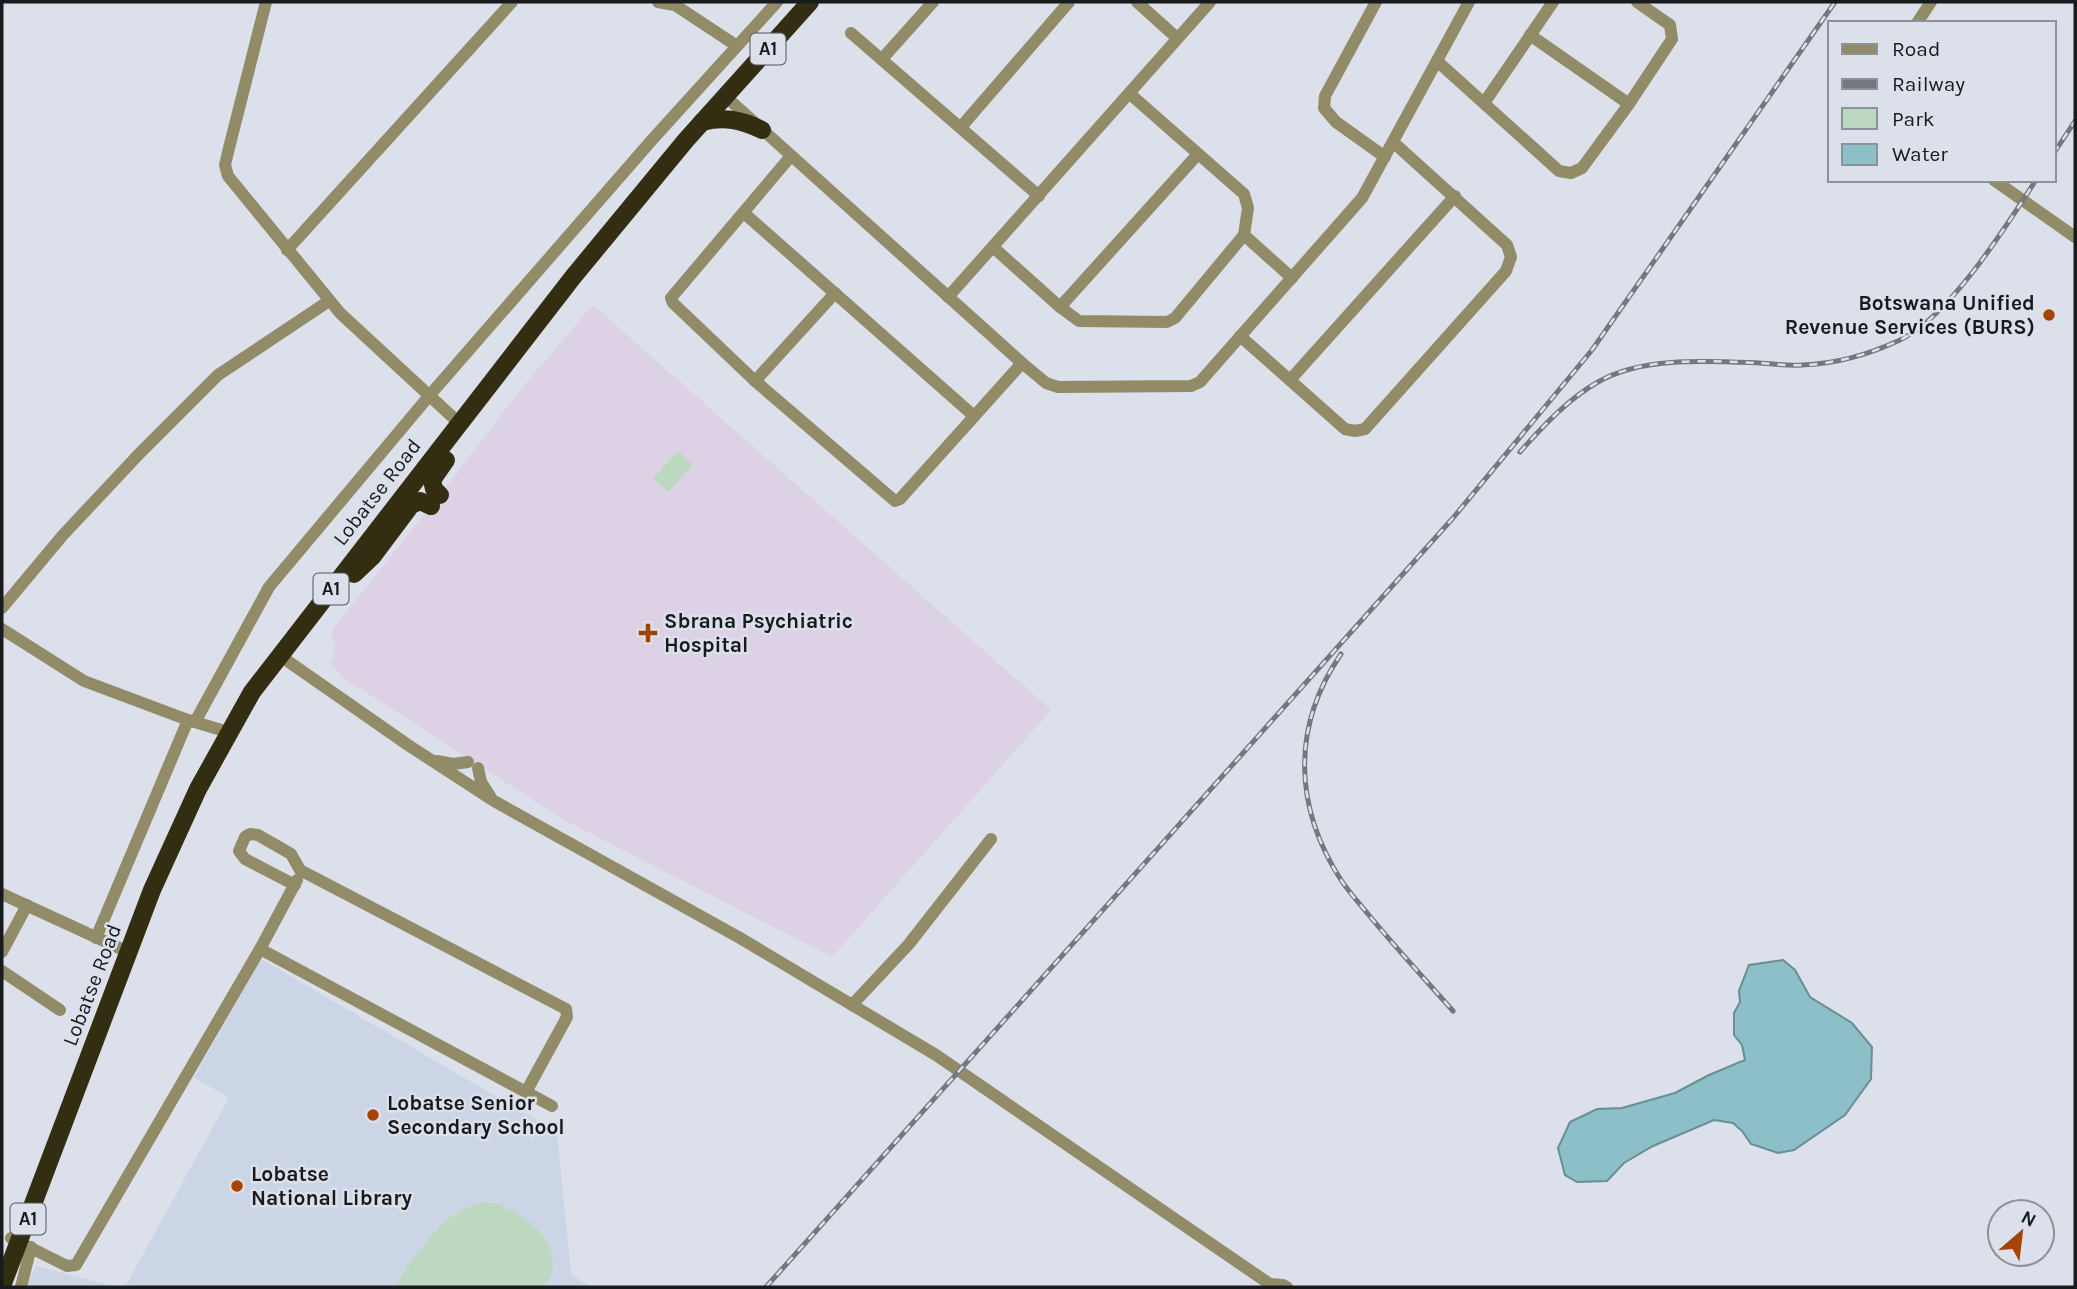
<svg xmlns="http://www.w3.org/2000/svg" width="2077" height="1289" viewBox="0 0 2077 1289" font-family="Karla,sans-serif">
  <rect width="100%" height="100%" fill="#dbe0ea"/>
  <g fill="#ccd5e5">
    <polygon points="261,959 557,1132 571,1273 590,1287 125,1287 229,1098 194,1077"/>
    <polygon points="36,1266 116,1287 27,1287"/>
  </g>
  <polygon fill="#dcd1e5" points="593,305 1051,710 832,957 564,820 344,678 331,663 334,655 335,639 332,637 332,630 440,495 522,388"/>
  <g fill="#bcd8c0">
    <polygon points="678,451 693,465 668,492 653,478"/>
    <path d="M480,1203C485,1203 492,1202 497,1204C502,1205 507,1209 512,1211C541,1226 567,1256 544,1287H394C419,1254 438,1214 480,1203Z"/>
  </g>
  <polygon fill="#8cbfc7" stroke="#698e94" stroke-width="2" points="1783,960 1795,970 1810,997 1852,1023 1872,1047 1871,1079 1845,1115 1794,1150 1778,1153 1751,1144 1742,1131 1733,1123 1714,1120 1653,1146 1624,1163 1607,1181 1577,1182 1565,1175 1558,1148 1570,1122 1597,1109 1622,1108 1675,1093 1709,1075 1745,1060 1742,1045 1734,1035 1734,1013 1740,1002 1739,991 1749,965"/>
  <g fill="none" stroke-linecap="round" stroke-linejoin="round">
    <g stroke="#918b67" stroke-width="12">
      <polyline points="266,2 229,148 225,165 228,176 340,313 459,423"/>
      <polyline points="658,2 675,5 737,46"/>
      <polyline points="1137,2 1177,38"/>
      <polyline points="1376,2 1325,96 1324,108 1336,122 1385,157"/>
      <polyline points="1917,23 1931,2"/>
      <polyline points="851,33 1039,196"/>
      <polyline points="1530,35 1629,104"/>
      <polyline points="882,59 933,2"/>
      <polyline points="1437,61 1559,171 1571,173 1582,168 1629,104 1672,39 1670,25 1637,2"/>
      <polyline points="725,96 1022,363 1046,383 1058,387 1191,386 1200,382 1362,198 1469,2"/>
      <polyline points="1484,103 1553,2"/>
      <polyline points="961,127 1069,2"/>
      <polyline points="791,156 671,298 673,303 755,381 895,501 900,499 1022,363"/>
      <polyline points="1994,180 2075,237"/>
      <polyline points="744,213 974,416"/>
      <polyline points="1244,235 1292,278"/>
      <polyline points="994,248 1060,307 1079,321 1167,322 1175,318 1244,235 1248,208 1244,194 1130,94"/>
      <polyline points="287,250 512,2"/>
      <polyline points="948,297 1210,2"/>
      <polyline points="1060,307 1198,154"/>
      <polyline points="1240,336 1345,429 1355,431 1365,429 1506,271 1511,257 1507,245 1393,142"/>
      <polyline points="1290,380 1455,196"/>
      <polyline points="755,381 835,293"/>
      <polyline points="2,608 63,535 139,454 218,375 329,301"/>
      <polyline points="2,629 84,681 188,720 228,732"/>
      <polyline points="279,655 408,745 494,801 740,938 936,1055 1274,1287"/>
      <polyline points="195,722 269,587 429,396 651,141 777,2"/>
      <polyline points="437,761 453,764 468,762"/>
      <polyline points="478,768 481,782 490,796"/>
      <polyline points="295,885 245,859 239,851 245,837 250,834 258,835 291,854 300,870 566,1009 567,1017 526,1092"/>
      <polyline points="2,894 128,952"/>
      <polyline points="96,938 188,720"/>
      <polyline points="260,949 552,1106"/>
      <polyline points="2,952 27,905"/>
      <polyline points="2,971 60,1010"/>
      <polyline points="852,1005 909,944 991,839"/>
      <polyline points="11,1238 67,1266 76,1265 260,949 297,880"/>
      <polyline points="1271,1284 1283,1285 1287,1287"/>
      <polyline points="21,1287 31,1247"/>
    </g>
    <g stroke="#332e11" stroke-width="18">
      <path d="M702,122C724,116 742,120 762,130"/>
      <polyline points="440,495 434,489 432,480 446,460"/>
      <polyline points="354,574 372,557 411,505 420,501 431,506"/>
      <polyline points="2,1286 152,890 198,789 252,692 573,277 686,140 810,2"/>
    </g>
    <g stroke="#74787e" stroke-width="5">
      <g id="rail">
        <polyline points="2054,153 2075,121"/>
        <path d="M1520,452C1543,426 1568,399 1598,382C1642,356 1711,361 1760,363C1774,364 1789,366 1802,365C1835,364 1870,354 1900,340C1950,316 2005,228 2036,180"/>
        <path d="M1341,654C1291,727 1294,807 1341,880C1349,892 1359,903 1368,914C1395,947 1424,978 1453,1011"/>
        <polyline points="766,1287 1453,518 1592,350 1835,2"/>
      </g>
    </g>
    <use href="#rail" stroke="#dbe0ea" stroke-width="2.5" stroke-dasharray="8" stroke-linecap="butt"/>
  </g>
  <g fill="#a54302" stroke="#dbe0ea" stroke-width="2.5">
    <circle cx="2049" cy="315" r="7"/>
    <path d="M644.5 622.5h7v7h7v7h-7v7h-7v-7h-7v-7h7z"/>
    <circle cx="373" cy="1115" r="7"/>
    <circle cx="237" cy="1186" r="7"/>
  </g>
  <g text-anchor="middle" dominant-baseline="central" stroke-width="5" stroke-linejoin="round" paint-order="stroke">
    <g fill="#dbe0ea" stroke="#52555a" stroke-width="2">
      <rect x="750.5" y="33.5" width="35" height="31" rx="5"/>
      <rect x="313.5" y="573.5" width="35" height="31" rx="5"/>
      <rect x="10.5" y="1203.5" width="35" height="31" rx="5"/>
    </g>
    <g font-size="19" font-weight="bold" fill="#181a1d">
      <text x="768" y="49">A1</text>
      <text x="331" y="589">A1</text>
      <text x="28" y="1219">A1</text>
    </g>
    <g font-size="21" font-weight="bold" fill="#181a1d" stroke="#dbe0ea" text-anchor="start">
      <text x="2035" y="303" text-anchor="end">Botswana Unified<tspan x="2035" dy="24">Revenue Services (BURS)</tspan></text>
      <text x="664" y="621">Sbrana Psychiatric<tspan x="664" dy="24">Hospital</tspan></text>
      <text x="387" y="1103">Lobatse Senior<tspan x="387" dy="24">Secondary School</tspan></text>
      <text x="251" y="1174">Lobatse<tspan x="251" dy="24">National Library</tspan></text>
    </g>
    <g font-size="21" fill="#181a1d" stroke="#dbe0ea">
      <text transform="translate(377 492) rotate(-52)">Lobatse Road</text>
      <text transform="translate(92 985) rotate(-69)">Lobatse Road</text>
    </g>
  </g>
  <rect width="2077" height="1289" fill="none" stroke="#181a1d" stroke-width="7"/>
  <rect x="1828" y="21" width="228" height="161" fill="#dbe0ea" stroke="#8d9198" stroke-width="2"/>
  <rect x="1842" y="44" width="35" height="10" fill="#918b67" stroke="#8d9198" stroke-width="2"/>
  <text x="1892" y="56" font-size="21" fill="#181a1d">Road</text>
  <rect x="1842" y="79" width="35" height="10" fill="#74787e" stroke="#8d9198" stroke-width="2"/>
  <text x="1892" y="91" font-size="21" fill="#181a1d">Railway</text>
  <rect x="1842" y="108" width="35" height="21" fill="#bcd8c0" stroke="#8d9198" stroke-width="2"/>
  <text x="1892" y="126" font-size="21" fill="#181a1d">Park</text>
  <rect x="1842" y="144" width="35" height="21" fill="#8cbfc7" stroke="#8d9198" stroke-width="2"/>
  <text x="1892" y="161" font-size="21" fill="#181a1d">Water</text>
  <g transform="translate(2021 1233) rotate(28)"><circle r="33" fill="#dbe0ea" stroke="#8d9198" stroke-width="2"/>
  <path d="M0-5L12 26L0 18L-12 26Z" fill="#a54302"/>
  <text y="-10" font-size="19" font-weight="bold" text-anchor="middle" fill="#181a1d">N</text>
  </g>
</svg>
